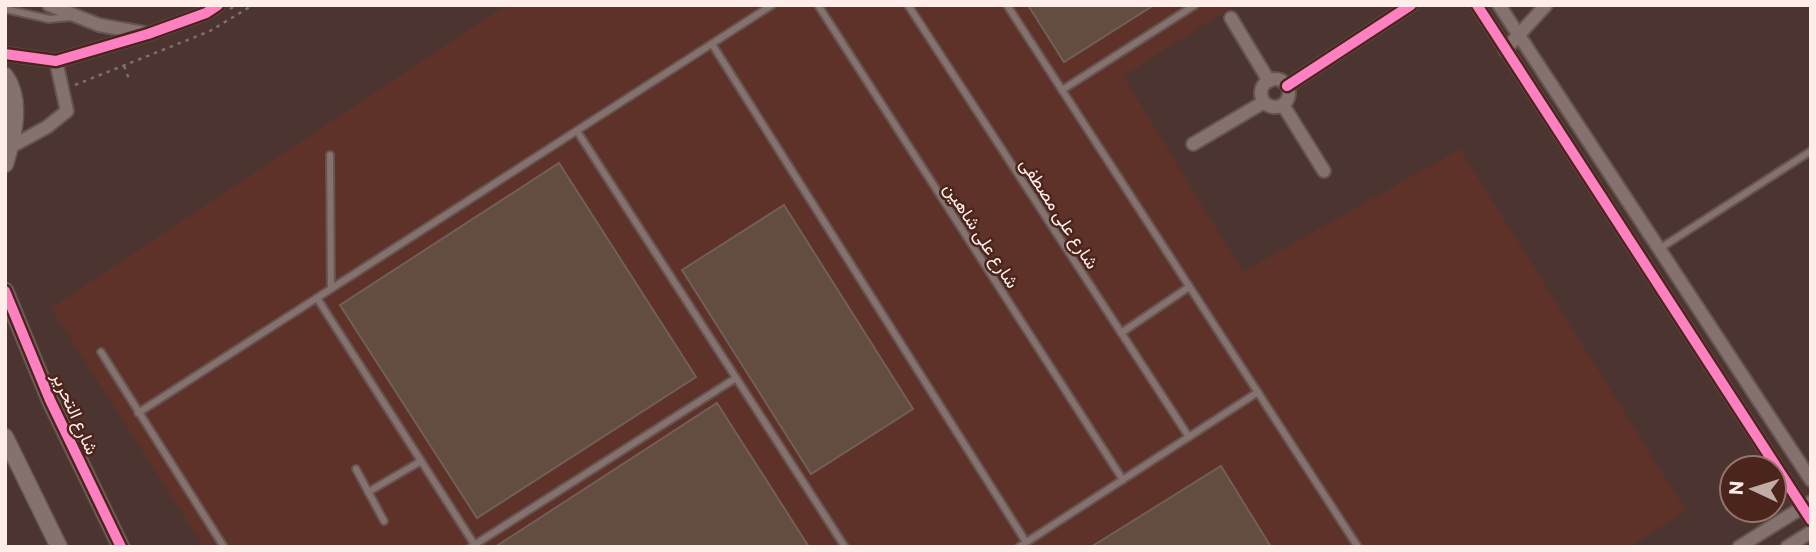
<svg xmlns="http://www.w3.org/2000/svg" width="1816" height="552" viewBox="0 0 1816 552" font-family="Commissioner,Vazirmatn,sans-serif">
  <rect width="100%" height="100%" fill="#4c3530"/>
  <polygon fill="#5f3229" points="506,5 1235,5 1123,76 1243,272 1460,149 1686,511 1629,547 204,547 51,308"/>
  <g fill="#634c40" stroke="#715f58" stroke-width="2">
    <polygon points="1028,5 1154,5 1064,62"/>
    <polygon points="559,163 696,377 477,518 340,305"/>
    <polygon points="784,205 913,409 811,474 682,270"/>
    <polygon points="717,403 809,547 495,547"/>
    <polygon points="1221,466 1271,547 1091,547"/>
  </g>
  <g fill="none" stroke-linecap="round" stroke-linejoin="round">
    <g stroke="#655450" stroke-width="10">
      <g id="service">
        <polyline points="818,5 1123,480"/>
        <polyline points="908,5 1189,437"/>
        <polyline points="1007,5 1358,547"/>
        <polyline points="5,9 49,19 70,17"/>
        <polyline points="712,44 1026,542"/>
        <polyline points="1062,90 1195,5"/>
        <polyline points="577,131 845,547"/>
        <polyline points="330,155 331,288"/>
        <polyline points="1659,249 1811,151"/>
        <polyline points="317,298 476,547"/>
        <polyline points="1121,333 1189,287"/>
        <polyline points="101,352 224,547"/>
        <polyline points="138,413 772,5"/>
        <polyline points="356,469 384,521"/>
        <polyline points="368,492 421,461"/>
        <polyline points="471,547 736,378"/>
        <polyline points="1019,547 1258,392"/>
      </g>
    </g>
    <g stroke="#655450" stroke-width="16">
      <g id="minor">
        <polyline points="49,5 99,25 144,33"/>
        <polyline points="1477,5 1811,520"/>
        <polyline points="1499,5 1811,480"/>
        <polyline points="1231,18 1269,81"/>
        <polyline points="1505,50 1546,5"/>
        <polyline points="5,54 56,61 148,34 206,13 218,5"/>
        <circle cx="1275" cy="93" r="14"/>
        <polyline points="1287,86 1411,5"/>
        <polyline points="1283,105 1324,171"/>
        <polyline points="1193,144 1264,102"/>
        <polyline points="5,150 47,127 67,111 56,61"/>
        <polyline points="1739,547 1811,502"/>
        <polyline points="1787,547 1811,532"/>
      </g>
    </g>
    <g stroke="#655450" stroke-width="19">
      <g id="tertiary">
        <path d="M5,76C23,101 13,137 5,164"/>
        <polyline points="5,291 50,400 121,547"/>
        <polyline points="5,437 59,547"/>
      </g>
    </g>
    <g stroke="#7f6f6c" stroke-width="2.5" stroke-dasharray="3.5 5" stroke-linecap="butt">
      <polyline points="230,9 237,5"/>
      <polyline points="124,66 129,79"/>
      <polyline points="75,85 210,31 253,5"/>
    </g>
    <use href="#service" stroke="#85726e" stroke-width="6"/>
    <use href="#minor" stroke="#85726e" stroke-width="12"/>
    <use href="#tertiary" stroke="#85726e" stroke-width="16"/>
    <g stroke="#4b241c" stroke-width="15">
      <g id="cycleway">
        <polyline points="1477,5 1811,520"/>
        <polyline points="5,54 56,61 148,34 206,13 218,5"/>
        <polyline points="1287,86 1411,5"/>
        <polyline points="5,291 50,400 121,547"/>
      </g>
    </g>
    <use href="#cycleway" stroke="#ff80c0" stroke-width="10"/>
  </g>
  <g text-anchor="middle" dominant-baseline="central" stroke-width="5" stroke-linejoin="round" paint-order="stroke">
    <g font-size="18" fill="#feede9" stroke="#4b241c">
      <text transform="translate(1060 213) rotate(57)">شارع على مصطفى</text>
      <text transform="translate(982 235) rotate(57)">شارع على شاهين</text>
      <text transform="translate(76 413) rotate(66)">شارع التحرير</text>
    </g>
  </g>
  <rect width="1816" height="552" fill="none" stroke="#feede9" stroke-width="14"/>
  <g transform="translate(1753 489) rotate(274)"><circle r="33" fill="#4b241c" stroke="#93746e" stroke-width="2"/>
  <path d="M0-5L12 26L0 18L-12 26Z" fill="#c0ada8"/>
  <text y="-10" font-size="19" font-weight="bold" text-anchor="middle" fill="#feede9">N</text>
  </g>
</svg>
